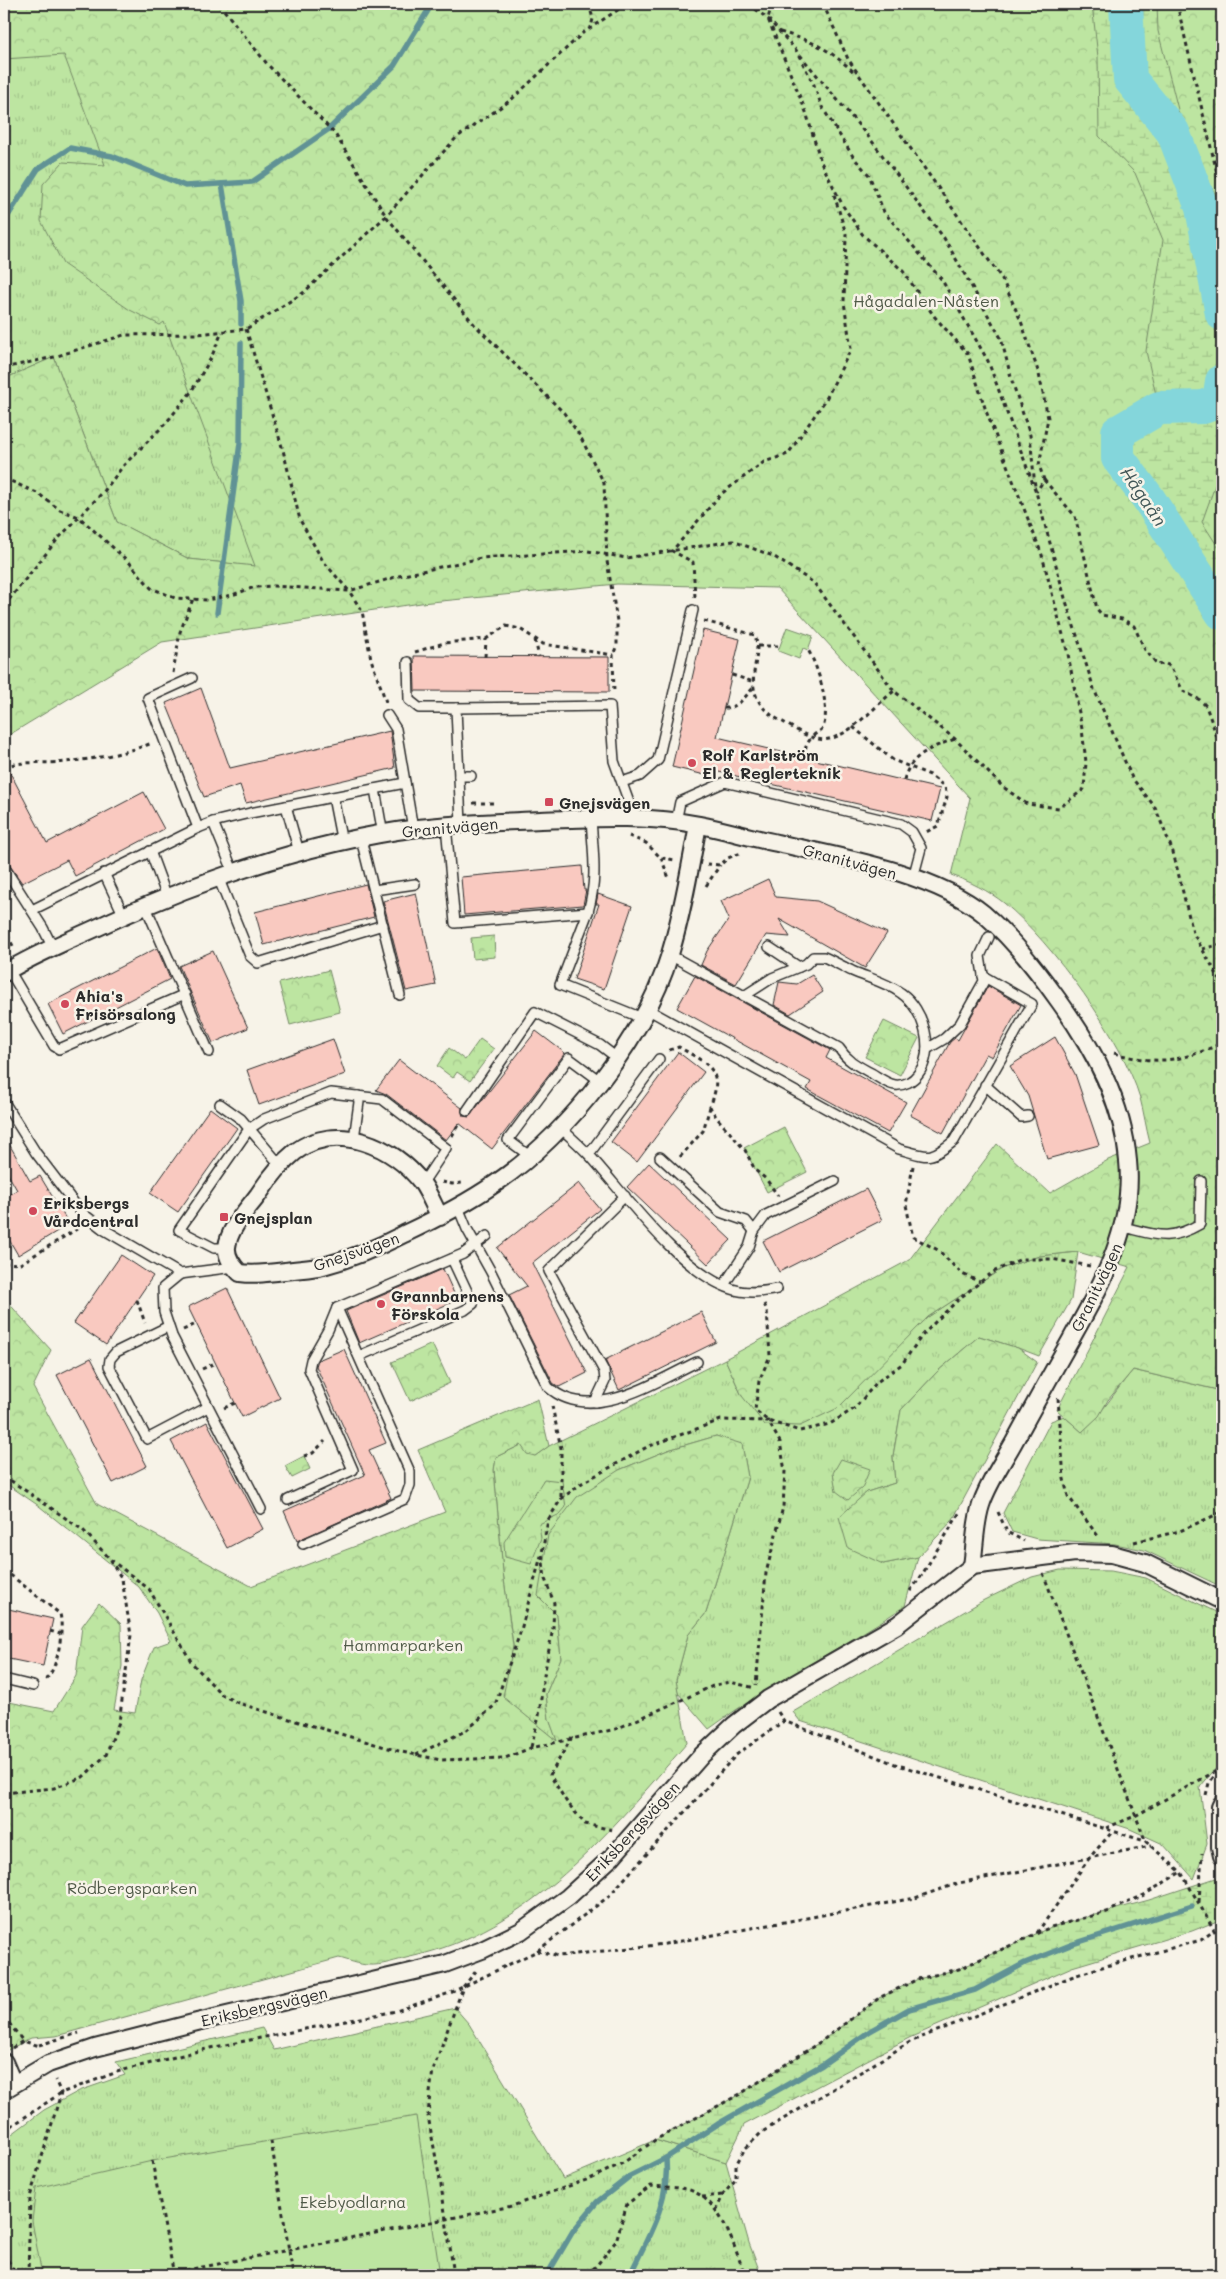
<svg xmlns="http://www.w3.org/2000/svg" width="1226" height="2279" viewBox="0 0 1226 2279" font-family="Mali,sans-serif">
  <defs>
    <pattern id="grass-tufts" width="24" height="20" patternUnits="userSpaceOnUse" patternTransform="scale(1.25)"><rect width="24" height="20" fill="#bde5a1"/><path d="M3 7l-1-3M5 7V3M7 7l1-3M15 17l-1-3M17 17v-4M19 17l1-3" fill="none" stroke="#a3c58b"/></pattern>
    <pattern id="forest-crowns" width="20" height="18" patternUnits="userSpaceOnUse" patternTransform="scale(1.25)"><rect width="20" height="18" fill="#bde5a1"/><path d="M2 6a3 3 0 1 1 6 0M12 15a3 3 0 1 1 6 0" fill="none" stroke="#a3c58b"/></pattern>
    <pattern id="wetland-marsh" width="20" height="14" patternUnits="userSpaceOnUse" patternTransform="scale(1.25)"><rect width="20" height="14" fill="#bde5a1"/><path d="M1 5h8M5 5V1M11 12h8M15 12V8" fill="none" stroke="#a3c58b"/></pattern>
  </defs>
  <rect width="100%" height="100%" fill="#f7f3e8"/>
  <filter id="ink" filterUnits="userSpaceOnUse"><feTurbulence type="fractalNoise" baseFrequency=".02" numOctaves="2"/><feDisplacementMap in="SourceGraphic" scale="10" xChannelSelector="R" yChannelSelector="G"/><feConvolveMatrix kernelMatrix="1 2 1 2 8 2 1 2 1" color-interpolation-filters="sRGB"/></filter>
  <g filter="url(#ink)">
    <g fill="url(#grass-tufts)" stroke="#748866">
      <polygon points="4,4 627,4 296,571 189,559 117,522 54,357 4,379"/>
      <path d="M1078,1252L1071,1300L1039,1356L1018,1348L979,1336L938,1371L901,1410L893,1456L895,1483L867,1492L883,1564L918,1557L905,1606C841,1649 771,1683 709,1729L678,1693L676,1680L688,1635L706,1613L748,1477L742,1445L716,1436L668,1450L619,1470L557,1615L561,1658L546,1694L549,1719L558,1742L502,1697L513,1645L503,1572L494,1470L496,1457L521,1445L535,1456L549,1446L725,1359L742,1396L905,1339L928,1317L1003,1268L1039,1256Z"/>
      <path d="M1133,1370L1222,1391V1587L1144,1550L1115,1544L1037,1539L1012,1532L1003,1513L1051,1421L1064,1416L1082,1432C1102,1414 1115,1391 1133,1370Z"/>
      <polygon points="1060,1570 1111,1571 1146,1578 1222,1615 1222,1761 1200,1787 1207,1844 1194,1879 1163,1844 1130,1829 800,1721 793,1712 984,1600 1032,1577"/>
      <polygon points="455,2008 469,2024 563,2179 655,2140 726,2162 749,2243 761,2275 4,2275 4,2140 44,2110 79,2091 125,2075 116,2062 262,2028 274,2050"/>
    </g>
    <g fill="url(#forest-crowns)" stroke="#748866">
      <path d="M4,4H1222V1391L1133,1370L1108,1400L1099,1416L1082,1432L1057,1410L1130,1267L1078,1252L1039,1256L1003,1268L928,1317L838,1408L800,1426L765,1425L742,1396L725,1359L909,1260L997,1144L1050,1193L1108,1160L1150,1143C1146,1128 1144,1113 1140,1098C1123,1040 1052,942 1004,903C989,891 969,881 951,875L970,798L777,588L617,584L421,603L162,642L4,738V379L54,357L117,522L189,559L255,566L164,322L160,325L130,310L63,264L41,221L43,184L63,162L105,165L64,55L4,59Z"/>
      <polygon points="787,627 813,636 808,650 803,648 799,659 778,651"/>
      <polygon points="494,936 495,957 473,959 471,938"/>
      <polygon points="329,970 340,1012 290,1025 279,983"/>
      <polygon points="884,1021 919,1038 900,1075 865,1057"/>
      <polygon points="480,1039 494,1049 470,1081 457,1072 453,1078 437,1066 449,1048 465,1060"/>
      <polygon points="784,1127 807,1172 767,1192 744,1148"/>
      <path d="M4,1298L51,1350L33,1387L97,1504L251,1586L445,1512L418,1450L538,1399L549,1446L535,1456L527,1454L521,1445L496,1457L494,1470L503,1572L513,1646L503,1697L557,1741L549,1719L546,1694L561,1658L557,1615L538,1596L548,1535L577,1497L619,1470L668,1450L716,1436L742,1444L748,1477L706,1613L688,1635L676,1680L687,1743C609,1832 531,1931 410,1957C397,1960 381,1966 369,1965C359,1965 348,1960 339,1958L56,2036L31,2038L4,2052V1701L54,1711L76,1676L82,1626L99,1603L121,1624L122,1666L114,1710L135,1713L141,1680L154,1647L171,1641L157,1613L139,1587L39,1506L4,1482Z"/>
      <polygon points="979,1336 1018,1348 1037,1362 952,1521 918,1557 883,1564 848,1548 839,1517 867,1492 895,1483 893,1456 901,1410 938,1371"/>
      <polygon points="432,1344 450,1383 410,1401 392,1362"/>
      <polygon points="304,1456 310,1469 292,1478 285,1466"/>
      <polygon points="841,1459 870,1469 862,1488 848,1500 836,1491 833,1473"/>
      <polygon points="544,1479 562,1481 566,1507 560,1514 539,1524 541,1538 531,1564 505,1557 504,1542"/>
    </g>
    <g fill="url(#wetland-marsh)" stroke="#748866">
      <polygon points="1092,4 1157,4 1158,31 1183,129 1222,208 1222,466 1202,522 1222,553 1222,613 1148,498 1118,458 1118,432 1159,408 1146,351 1163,240 1135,173 1099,136 1098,57"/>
      <polygon points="1222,1876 1222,1919 1192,1931 1072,1967 909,2038 744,2125 726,2162 655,2140 742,2093 823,2040 879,1998 918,1979 959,1969 1051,1927 1149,1900"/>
    </g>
    <polygon fill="#bde5a1" stroke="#748866" points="416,2116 440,2275 42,2275 32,2221 36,2188 152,2161"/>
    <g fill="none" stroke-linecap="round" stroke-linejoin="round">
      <g stroke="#609295" stroke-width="5.5">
        <polyline points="222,184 241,301 241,324"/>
        <polyline points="4,222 38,169 70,148 112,156 185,186 252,182 329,129 394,66 432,4"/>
        <polyline points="217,613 240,443 241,343"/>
        <polyline points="547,2275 573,2231 597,2202 630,2176 666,2158 718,2124 822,2065 870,2031 909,2009 975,1990 1025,1963 1073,1944 1192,1906"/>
        <path d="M630,2275C648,2236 670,2203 666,2158"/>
      </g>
      <g stroke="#84d6db" stroke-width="34">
        <polyline points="1126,4 1130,79 1173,132 1202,208 1222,314"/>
        <polyline points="1222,381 1219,401 1203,407 1159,408 1118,432 1118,458 1148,498 1222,613"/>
      </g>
    </g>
    <g fill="#f9c9c0" stroke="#2b2b2b">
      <polygon points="703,630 740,639 717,737 940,789 932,821 710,770 709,776 672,767"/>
      <polygon points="414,656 609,657 609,692 415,691"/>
      <polygon points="201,688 230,768 390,731 395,768 246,803 240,785 204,797 166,703"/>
      <polygon points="4,761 47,843 144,792 164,829 75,876 67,860 22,883 4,857"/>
      <polygon points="582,866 584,890 586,890 583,905 464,915 461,877"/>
      <polygon points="768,879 776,897 817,901 887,933 865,968 779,919 790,937 766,935 736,984 701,965 707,951 729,919 721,901"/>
      <polygon points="366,884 374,917 264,945 255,912"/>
      <polygon points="416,893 436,985 406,991 383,901"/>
      <polygon points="598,894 632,906 604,989 574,979 599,904 596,904"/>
      <polygon points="157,948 170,979 63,1034 48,1004"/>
      <polygon points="213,951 248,1028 213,1043 179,966"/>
      <polygon points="812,975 823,992 790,1014 774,1005 779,982 797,984"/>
      <polygon points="695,976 830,1050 826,1058 906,1102 888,1133 807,1089 811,1082 677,1008"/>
      <polygon points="988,986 1021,1005 992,1057 986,1054 943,1133 910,1115 950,1042 955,1038 958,1040"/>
      <polygon points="536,1031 565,1053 492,1149 459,1123 446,1140 386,1094 376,1090 399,1060 462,1108 463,1116 469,1117"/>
      <polygon points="1055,1037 1075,1074 1099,1145 1047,1159 1028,1096 1010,1066"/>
      <polygon points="333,1039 345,1074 259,1105 247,1070"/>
      <polygon points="678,1052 704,1072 637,1162 611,1142"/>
      <polygon points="210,1108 237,1128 178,1212 150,1193"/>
      <polygon points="4,1135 30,1181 40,1176 69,1224 18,1255 4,1231 4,1197 17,1190 4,1167"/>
      <polygon points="649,1163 731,1240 708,1264 627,1187"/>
      <polygon points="579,1183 600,1209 532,1263 587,1373 559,1387 553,1383 509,1295 527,1286 497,1248"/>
      <polygon points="866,1189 882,1220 779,1272 763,1241"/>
      <polygon points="121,1255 153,1276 106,1345 74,1323"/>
      <polygon points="443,1269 457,1300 359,1343 346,1311"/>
      <polygon points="227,1288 280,1398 242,1417 188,1307"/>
      <polygon points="701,1312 716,1342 619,1390 605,1360"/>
      <polygon points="344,1349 386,1443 369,1450 391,1498 297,1541 284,1511 365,1475 316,1366 318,1360"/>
      <polygon points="91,1358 147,1466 113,1483 57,1375"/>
      <polygon points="207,1422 263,1529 227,1548 171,1441"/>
      <polygon points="4,1608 53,1619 43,1666 4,1658"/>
    </g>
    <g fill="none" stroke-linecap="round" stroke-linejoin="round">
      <g stroke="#2b2b2b" stroke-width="12">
        <g id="service">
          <polyline points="408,662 409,700 419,708 456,708"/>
          <polyline points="387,715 396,729 413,829"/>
          <polyline points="459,776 471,776"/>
          <polyline points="622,782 640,776 658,760 693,610"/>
          <polyline points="375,789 383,835"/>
          <polyline points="333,797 342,843"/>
          <polyline points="286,806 299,852"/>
          <polyline points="213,822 250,813 405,783"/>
          <polyline points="676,822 680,802 725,782 901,824 912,832 921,848 913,878"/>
          <polyline points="461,824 456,708 610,706 614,761 635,819"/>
          <polyline points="446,825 455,923 588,912 560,985 642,1018"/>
          <polyline points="198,828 213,822 233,871"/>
          <polyline points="361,839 400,995"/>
          <polyline points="150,851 167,897"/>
          <polyline points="4,867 43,928 53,948"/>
          <polyline points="104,873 124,916"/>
          <polyline points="218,877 250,956 258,963 383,925"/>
          <polyline points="374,890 415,884"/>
          <polyline points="146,907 209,1052"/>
          <polyline points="32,910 198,828 148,698 192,678"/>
          <path d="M588,912C598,876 593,854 591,818"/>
          <polyline points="769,947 799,967"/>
          <path d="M670,955L839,1048C847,1061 858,1066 871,1073C878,1077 887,1084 895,1085C904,1086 913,1081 918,1074C936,1051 924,1009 901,993C886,982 868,978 852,971C842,966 833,961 824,957H813L806,964L772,978L744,996"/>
          <polyline points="9,970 54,1046 59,1049 185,994"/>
          <path d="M647,1009L899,1149C929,1157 929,1161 954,1141L1032,1004L983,976"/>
          <polyline points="927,1049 944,1039 960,1024 984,981 980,956 989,937"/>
          <polyline points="985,1085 1021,1117 1028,1116"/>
          <polyline points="4,1102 36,1153 81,1212 103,1229 180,1274 234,1267"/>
          <polyline points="220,1104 241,1119 281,1166"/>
          <polyline points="467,1111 535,1012 600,1045 617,1058"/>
          <path d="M560,1127C570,1137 581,1146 591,1157C626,1196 681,1273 732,1289C747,1294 762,1292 777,1289"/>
          <polyline points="354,1139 359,1102 358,1096"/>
          <polyline points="589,1154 659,1059"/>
          <polyline points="531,1157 508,1140 569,1058 600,1081"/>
          <polyline points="660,1157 720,1212 746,1221 754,1231"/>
          <path d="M458,1207L467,1229L491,1272L548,1387C591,1425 654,1382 697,1362"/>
          <path d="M1124,1227C1156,1235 1169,1242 1200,1224L1201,1181"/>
          <polyline points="227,1248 214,1248 179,1230 249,1129 264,1119 331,1093 382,1099 446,1148 422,1184"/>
          <polyline points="180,1274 163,1288 164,1312 172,1336 261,1509"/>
          <polyline points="724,1285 749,1247 754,1231 766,1215 835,1181"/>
          <polyline points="169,1326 116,1352 110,1359 109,1366 147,1439 208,1407"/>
          <polyline points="359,1356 465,1310 473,1304 452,1259"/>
          <polyline points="595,1402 605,1381 604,1371 549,1271 625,1196"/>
          <polyline points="288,1500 353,1470 309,1369 311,1360 328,1330 337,1308"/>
          <polyline points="303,1544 405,1499 410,1485 410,1472 337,1308 463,1254 487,1236"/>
          <polyline points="4,1679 33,1686"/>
        </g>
      </g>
      <g stroke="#2b2b2b" stroke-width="20">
        <g id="minor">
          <path d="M4,973C36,953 73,939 107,923C206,878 310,842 418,828C459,823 500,822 541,820C594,818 648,815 700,825C726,830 751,838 777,843C840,857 934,873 984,914C1013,939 1037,970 1059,1001C1093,1048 1123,1102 1128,1161C1135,1230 1098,1291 1065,1350C1048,1380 1031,1411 1014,1442C1003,1462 988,1483 981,1505C975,1523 975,1546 972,1566"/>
          <path d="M440,1217C434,1206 429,1193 422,1183C394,1146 337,1121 295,1152C280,1164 268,1180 258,1195C247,1210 229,1228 227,1247C226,1258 233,1266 240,1273C256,1275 270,1273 285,1271C297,1269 311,1269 323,1266C350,1259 379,1247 404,1234C436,1219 467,1203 496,1183C567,1135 646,1036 670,954C683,912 690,867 698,825"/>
          <polyline points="1222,1803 1220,1807 1220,1847 1222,1856"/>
          <polyline points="4,2062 13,2083"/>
          <polyline points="4,2090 48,2064 95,2048 197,2022 445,1964 482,1950 521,1931 568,1897 613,1856 702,1755 734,1725 768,1699 897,1625 972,1566 1075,1553 1112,1554 1145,1563 1222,1601"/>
        </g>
      </g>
      <g stroke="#2b2b2b" stroke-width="3" stroke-dasharray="4 4" stroke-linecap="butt">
        <polyline points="219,4 268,65 335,134 386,216 474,324 564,413 580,436 604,483 607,561 617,621 617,645 613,655"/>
        <polyline points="589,4 593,19 591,27"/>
        <polyline points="749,4 768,19 796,50 814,85 822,107 854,158 869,175 884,212 942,280 988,361 1036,492 1065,598 1094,689 1132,778 1155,807 1173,852 1193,933 1222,983"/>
        <polyline points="823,4 848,59 1002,279 1021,321 1039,374 1048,418 1039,465 1044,480 1036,492"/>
        <polyline points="1177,4 1222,194"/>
        <path d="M780,32C816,42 829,49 856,74"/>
        <polyline points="800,55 871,140 944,238 1001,338 1012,381 1030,435 1035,487"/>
        <polyline points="246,329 283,450 300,520 323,561 349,591 362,611 371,659 386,702"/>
        <polyline points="4,368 54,357 124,335 198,334 246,329 303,293 386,216 456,138 511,100 584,32 627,4"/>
        <polyline points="4,478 39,494 60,510 79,517 129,562 151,588 175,598 207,600 232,595 255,587 274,586 349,591 399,576 481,558 588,551 626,558 733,541 773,556 814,583 894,691 955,739 1003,787 1027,804 1059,808 1084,789 1086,762 1082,729 1068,654 1042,555 986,411 968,354 934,316 903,271 863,235 843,206 821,162 806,112 768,19 772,4"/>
        <polyline points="1044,480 1075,516 1097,609 1102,615 1122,619 1134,626 1145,650 1158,665 1164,663 1170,666 1183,691 1200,700 1206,706 1222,751"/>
        <polyline points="695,597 693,562 672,551 721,494 764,462 788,454 826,399 851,349 844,302 846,234 833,191"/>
        <polyline points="4,606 57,540 105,490 123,466 166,423 191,392 211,358 222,332"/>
        <path d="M704,621L755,635C761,654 751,670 754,688C757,705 769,715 783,722C795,729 815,743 829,739C852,734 876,705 894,691"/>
        <polyline points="535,640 539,657"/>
        <polyline points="758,646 780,646"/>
        <polyline points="415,652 444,643 486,639 506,626 520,629 543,644 613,655 614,694"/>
        <polyline points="485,657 486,639"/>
        <polyline points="173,673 180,632 193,599"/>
        <polyline points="732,675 754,682"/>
        <path d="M724,708C738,709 745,696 754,687"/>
        <polyline points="853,727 893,760 930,775 945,787 947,797 938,826 926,832"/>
        <path d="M802,757C805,749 807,742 813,736C816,733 819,732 822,729C832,712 818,666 808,650"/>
        <path d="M4,767C23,760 44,764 65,762C94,759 124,754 152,743"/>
        <path d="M904,780C910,755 932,747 955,739"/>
        <polyline points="473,803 497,803"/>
        <polyline points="629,836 646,843 661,858 676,860"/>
        <polyline points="661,858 669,878"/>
        <polyline points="707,864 720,865 728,858 741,853"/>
        <polyline points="706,886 720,865"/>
        <polyline points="4,928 14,948"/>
        <polyline points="1202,949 1222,944"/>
        <path d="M669,1050L679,1047C709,1065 725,1069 710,1107L717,1118L745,1150L755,1170L766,1179L778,1196"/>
        <path d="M1114,1053C1157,1065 1181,1062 1222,1043"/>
        <polyline points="452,1136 459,1123"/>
        <polyline points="680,1157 703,1131 710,1107"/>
        <polyline points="913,1166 906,1205 913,1237 938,1250 962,1274 980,1282"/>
        <polyline points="442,1182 452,1184 463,1183"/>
        <polyline points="4,1263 20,1264 80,1227"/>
        <polyline points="137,1300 145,1323"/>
        <polyline points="764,1304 767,1310 770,1356 759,1381 755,1410 768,1421 800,1431 830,1424 855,1408 877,1382 902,1364 921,1337 937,1320 960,1298 993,1272 1021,1259 1051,1259 1090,1266"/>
        <polyline points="183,1330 196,1324"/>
        <polyline points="202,1369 215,1363"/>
        <polyline points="1058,1398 1064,1479 1068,1496 1098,1536"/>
        <polyline points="552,1406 561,1448 561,1499"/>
        <polyline points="224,1408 235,1403"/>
        <polyline points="304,1456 313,1453 325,1441"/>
        <polyline points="4,1476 83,1530 111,1560 149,1589 192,1663 222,1695 238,1703 296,1721 402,1752 441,1760 505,1758 531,1748 616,1729 715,1685 730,1682 755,1688"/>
        <polyline points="998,1512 1007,1532 1024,1541"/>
        <polyline points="1134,1542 1180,1531 1222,1512"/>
        <path d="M4,1570L60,1614C64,1628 58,1674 43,1681"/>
        <polyline points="1043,1573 1145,1840"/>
        <polyline points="910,1591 920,1578 960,1512"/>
        <polyline points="50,1631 60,1634"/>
        <polyline points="778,1712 784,1721 895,1764 1145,1841 1181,1872 1222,1944"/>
        <polyline points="572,1737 550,1775 566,1801 585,1824 613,1830"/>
        <polyline points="531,1747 539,1716 543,1681 553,1628 554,1603 545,1579 542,1553 548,1520 561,1499 582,1483 647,1447 721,1420 768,1421 780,1442 785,1471 783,1507 766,1573 756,1685"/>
        <polyline points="416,1755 467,1730 495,1705 521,1630 541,1556"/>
        <polyline points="4,1793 54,1788 83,1777 106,1755 119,1722 131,1635 122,1579 111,1561"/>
        <polyline points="1206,1795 1209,1783 1222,1766"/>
        <polyline points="1106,1828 1135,1816 1218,1770"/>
        <polyline points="1199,1902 1202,1853"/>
        <polyline points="1037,1933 1090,1857 1113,1831"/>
        <polyline points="537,1951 559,1956 665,1944 915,1898 959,1883 1151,1846"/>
        <polyline points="4,2017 23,2041"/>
        <polyline points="39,2045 79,2033"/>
        <polyline points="12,2048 23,2041 40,2046"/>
        <polyline points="4,2131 61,2093 120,2071 210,2048 396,2011 450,1993 537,1951 608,1897 736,1755 784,1721"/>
        <polyline points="271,2141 293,2275"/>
        <polyline points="152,2161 174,2275"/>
        <polyline points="702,2197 723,2195"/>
        <polyline points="716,2211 723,2195 736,2179 736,2165 744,2150 762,2132 910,2042 1071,1977 1095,1969 1201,1940 1215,1930"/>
        <polyline points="4,2253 16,2275"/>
        <polyline points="28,2275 30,2197 61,2093 55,2080"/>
        <polyline points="162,2275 512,2206 592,2178 623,2163 655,2140 742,2093 823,2040 879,1998 918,1979 959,1969 1051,1927 1107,1912 1144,1895 1181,1872"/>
        <polyline points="454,2275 441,2185 428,2116 430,2093 433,2070 463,1987 477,1970"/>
        <path d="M587,2275L597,2265L616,2241L627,2204L651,2186C663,2187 675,2187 686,2189C721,2197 734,2247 745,2275"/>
      </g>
      <use href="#service" stroke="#f7f3e8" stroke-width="9"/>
      <use href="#minor" stroke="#f7f3e8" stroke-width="16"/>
    </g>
  </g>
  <g fill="#d1495b" stroke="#f7f3e8" stroke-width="2">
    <circle cx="692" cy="763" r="5"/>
    <rect x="544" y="797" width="10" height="10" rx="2.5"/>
    <circle cx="65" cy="1004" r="5"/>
    <circle cx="33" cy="1211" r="5"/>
    <rect x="219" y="1212" width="10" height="10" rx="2.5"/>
    <circle cx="381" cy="1304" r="5"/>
  </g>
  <g text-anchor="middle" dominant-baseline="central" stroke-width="5" stroke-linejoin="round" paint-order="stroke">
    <g font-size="16" fill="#505a48" stroke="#f7f3e8">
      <text x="926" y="300">Hågadalen-Nåsten</text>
      <text x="403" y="1644">Hammarparken</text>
      <text x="132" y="1887">Rödbergsparken</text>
      <text x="353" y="2201">Ekebyodlarna</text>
    </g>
    <g font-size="16" font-weight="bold" fill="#2b2b2b" stroke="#f7f3e8" text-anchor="start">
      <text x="702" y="754">Rolf Karlström<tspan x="702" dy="18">El &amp; Reglerteknik</tspan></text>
      <text x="559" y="802">Gnejsvägen</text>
      <text x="75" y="995">Ahia's<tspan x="75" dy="18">Frisörsalong</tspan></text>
      <text x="43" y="1202">Eriksbergs<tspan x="43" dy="18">Vårdcentral</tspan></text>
      <text x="234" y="1217">Gnejsplan</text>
      <text x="391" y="1295">Grannbarnens<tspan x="391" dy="18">Förskola</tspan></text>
    </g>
    <g font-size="16" fill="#2b2b2b" stroke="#f7f3e8">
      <text transform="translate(450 827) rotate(-5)">Granitvägen</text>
      <text transform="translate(850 861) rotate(15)">Granitvägen</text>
      <text transform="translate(356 1251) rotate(-19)">Gnejsvägen</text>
      <text transform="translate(1096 1287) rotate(-64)">Granitvägen</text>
      <text transform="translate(632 1831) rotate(-47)">Eriksbergsvägen</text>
      <text transform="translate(264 2006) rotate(-13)">Eriksbergsvägen</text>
    </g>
    <g font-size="18" font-style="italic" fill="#415657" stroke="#f7f3e8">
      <text transform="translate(1144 496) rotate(56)">Hågaån</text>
    </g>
  </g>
  <rect width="1226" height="2279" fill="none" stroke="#f7f3e8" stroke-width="20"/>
  <rect x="10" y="10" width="1206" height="2259" fill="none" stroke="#2b2b2b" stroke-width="2" filter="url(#ink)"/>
</svg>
